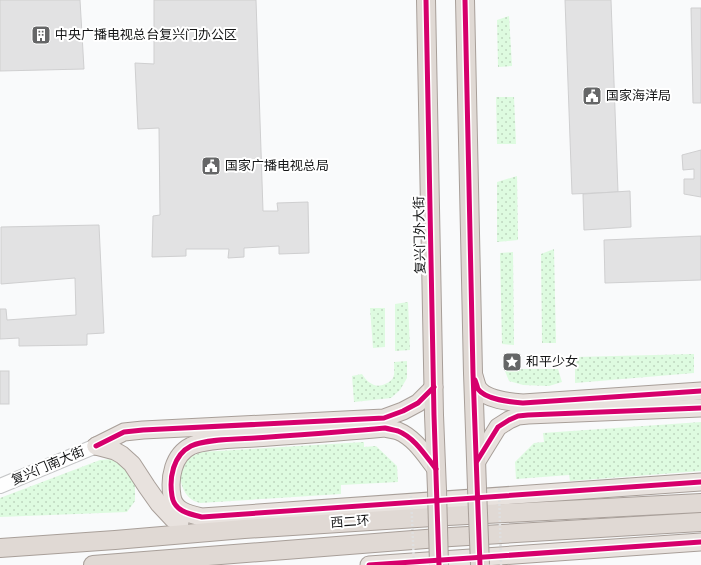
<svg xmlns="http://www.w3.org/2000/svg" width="701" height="565" viewBox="0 0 701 565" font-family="'Sofia Sans Condensed','Noto Sans SC',sans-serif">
  <defs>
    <pattern id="grass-dots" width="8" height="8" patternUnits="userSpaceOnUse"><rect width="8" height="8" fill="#defbe0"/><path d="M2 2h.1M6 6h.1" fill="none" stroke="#bed6bf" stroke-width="1.8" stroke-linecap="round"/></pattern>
  </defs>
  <rect width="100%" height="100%" fill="#f9fafb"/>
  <g fill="url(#grass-dots)">
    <polygon points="509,16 512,66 498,67 497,20"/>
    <polygon points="496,97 514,97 516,144 497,144"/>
    <polygon points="517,176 518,240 497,242 497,182"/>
    <polygon points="554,249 556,343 542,343 541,254"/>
    <polygon points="513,252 514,345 502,344 500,253"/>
    <polygon points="408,302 410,350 395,351 395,304"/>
    <polygon points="370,308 385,308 385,347 373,348"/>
    <polygon points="694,354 694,373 575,383 575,357"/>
    <path d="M407,361V378L400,390L391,398L354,402L352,376L362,374C367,382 375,389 385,384C388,383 391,381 393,378C395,374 394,367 394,362Z"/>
    <polygon points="512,366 520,369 558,369 562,382 549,386 523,385 509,381 505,371"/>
    <polygon points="701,422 701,471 570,481 569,475 516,479 515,462 534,443 544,442 543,433"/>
    <path d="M364,442V447L376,446L397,466L398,482L341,485V494L200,503C198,502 196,502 194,501C182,495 177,476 183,464C187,458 195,455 201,452Z"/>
    <polygon points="112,459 124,463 132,474 135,486 135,501 127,512 0,517 0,498 100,460"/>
  </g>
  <g fill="#e2e2e3" stroke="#cfcfd0">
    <polygon points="0,0 80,0 84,69 0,71"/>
    <polygon points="154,0 256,0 263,211 278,211 277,203 308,202 309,253 279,254 279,246 244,248 244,257 228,258 229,249 186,249 186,256 152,257 153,216 160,215 159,128 138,129 135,63 154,64"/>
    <polygon points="565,0 611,0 618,192 572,194"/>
    <polygon points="691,8 701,8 701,103 693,103"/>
    <polygon points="701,150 701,197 684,194 684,179 694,179 694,169 683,170 682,155"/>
    <polygon points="630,191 631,227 584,230 583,194"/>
    <polygon points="99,225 104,333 87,334 87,345 19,346 19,338 0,339 0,309 6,309 7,320 76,315 75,278 1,284 1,227"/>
    <polygon points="701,236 701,280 605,283 604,240"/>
    <rect x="0" y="371" width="9" height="33"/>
  </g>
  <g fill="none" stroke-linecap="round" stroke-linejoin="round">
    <g stroke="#c5c6c7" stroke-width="16">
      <polyline id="tertiary" points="0,486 96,446"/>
    </g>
    <g stroke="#a89f99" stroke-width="19">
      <g id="primary">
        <path d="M473,373C475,378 476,384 478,388C486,400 510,402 523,403L701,391"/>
        <polyline points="96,446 124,432 143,430 384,418 403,411 418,403 434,387"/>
        <polyline points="96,446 115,451 122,455 132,464 147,487 159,504 173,519 180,522"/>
        <polyline points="477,461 498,427 509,420 518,416 528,415 701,408"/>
        <path d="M436,469C425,455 415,438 398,431C394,430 389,429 385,428C342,432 298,435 255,438C238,439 206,439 191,446C173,455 169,478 172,496C174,511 189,514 202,517L701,482"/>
        <polyline points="369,565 701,542"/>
      </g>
    </g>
    <g stroke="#a89f99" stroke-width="20">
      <g id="trunk">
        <polyline points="426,0 434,415 437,490"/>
        <polyline points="465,0 473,373 477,488"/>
        <polyline points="0,548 115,540 244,529 448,516 701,503"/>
        <polyline points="93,565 451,537 701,522"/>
      </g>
    </g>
    <use href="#tertiary" stroke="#fefefe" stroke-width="14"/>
    <use href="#primary" stroke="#e8e2de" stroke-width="17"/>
    <use href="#trunk" stroke="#e0d9d4" stroke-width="18"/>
    <g stroke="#a89f99" stroke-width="20" stroke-linecap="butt">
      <g id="trunk-bridge">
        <polyline points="477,488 480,565"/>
        <polyline points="437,490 439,565"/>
      </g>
    </g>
    <g stroke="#dfdfdf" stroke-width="2.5" stroke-dasharray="2 2" stroke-linecap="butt">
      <polyline points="499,488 501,565"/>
      <polyline points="411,496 414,565"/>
    </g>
    <use href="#trunk-bridge" stroke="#e0d9d4" stroke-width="18"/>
    <g stroke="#fff" stroke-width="8">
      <g id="cycleway">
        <polyline points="426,0 434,415 439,565"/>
        <polyline points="465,0 473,373 480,565"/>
        <path d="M475,380C476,382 477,386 478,389C486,400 511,402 523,403L701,391"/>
        <polyline points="96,446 124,432 143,430 384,418 403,411 418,403 434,387"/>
        <polyline points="477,461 498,427 509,420 518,416 528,415 701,408"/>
        <path d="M436,469C425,455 415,438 398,431C394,430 389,429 385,428C342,432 298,435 255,438C238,439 206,439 191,446C173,455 169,478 172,496C174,511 189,514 202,517L701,482"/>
        <polyline points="369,565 701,542"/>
      </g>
    </g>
    <use href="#cycleway" stroke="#d6006c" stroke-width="5"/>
  </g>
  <defs>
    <g id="building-square" transform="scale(1)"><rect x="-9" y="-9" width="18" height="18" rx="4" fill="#656667" stroke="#fff"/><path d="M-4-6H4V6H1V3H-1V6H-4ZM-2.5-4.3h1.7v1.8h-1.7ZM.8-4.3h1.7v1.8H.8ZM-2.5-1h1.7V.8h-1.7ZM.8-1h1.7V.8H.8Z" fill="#fff"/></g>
    <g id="civic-square" transform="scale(1)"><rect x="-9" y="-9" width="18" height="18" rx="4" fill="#656667" stroke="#fff"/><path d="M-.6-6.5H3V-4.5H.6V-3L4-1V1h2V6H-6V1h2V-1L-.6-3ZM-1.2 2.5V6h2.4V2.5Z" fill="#fff"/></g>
    <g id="sight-square" transform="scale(1)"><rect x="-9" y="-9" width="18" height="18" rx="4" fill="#656667" stroke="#fff"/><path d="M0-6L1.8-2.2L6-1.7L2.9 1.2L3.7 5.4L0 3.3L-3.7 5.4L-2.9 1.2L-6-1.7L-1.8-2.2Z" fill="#fff"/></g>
  </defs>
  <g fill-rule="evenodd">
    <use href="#building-square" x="41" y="35"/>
    <use href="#civic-square" x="592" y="96"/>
    <use href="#civic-square" x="211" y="166"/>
    <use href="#sight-square" x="512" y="362"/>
  </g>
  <g text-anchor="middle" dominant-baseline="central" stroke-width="4" stroke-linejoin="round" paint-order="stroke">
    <g font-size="13" fill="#151617" stroke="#fff" text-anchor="start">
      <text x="55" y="35">中央广播电视总台复兴门办公区</text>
      <text x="606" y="96">国家海洋局</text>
      <text x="225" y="166">国家广播电视总局</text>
      <text x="526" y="362">和平少女</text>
    </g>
    <g font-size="13" fill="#151617" stroke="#fff">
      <text transform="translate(420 235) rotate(-91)">复兴门外大街</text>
      <text transform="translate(48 466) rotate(-23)">复兴门南大街</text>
      <text transform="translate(350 522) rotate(-4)">西二环</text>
    </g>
  </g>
</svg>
